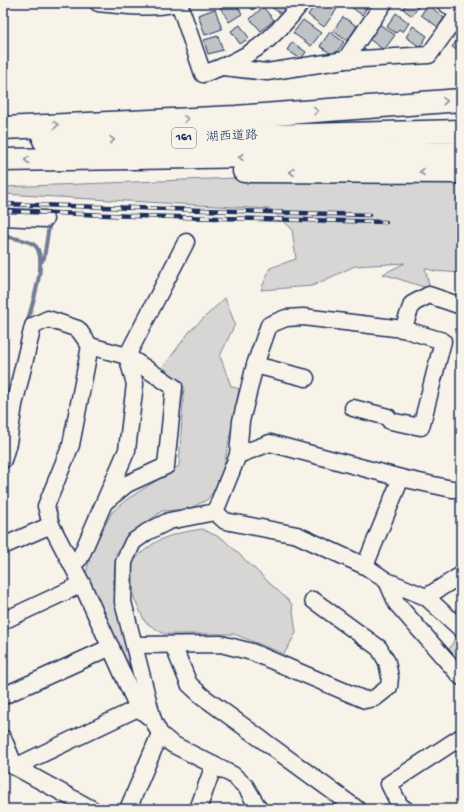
<svg xmlns="http://www.w3.org/2000/svg" width="464" height="812" viewBox="0 0 464 812" font-family="'Gochi Hand','Klee One',sans-serif">
  <rect width="100%" height="100%" fill="#f7f3e8"/>
  <filter id="ink" filterUnits="userSpaceOnUse"><feTurbulence type="fractalNoise" baseFrequency=".025" numOctaves="2"/><feDisplacementMap in="SourceGraphic" scale="8" xChannelSelector="R" yChannelSelector="G"/><feConvolveMatrix kernelMatrix="1 2 1 2 8 2 1 2 1" color-interpolation-filters="sRGB"/></filter>
  <g filter="url(#ink)">
    <g fill="#d7d6d4" stroke="#798299">
      <polygon points="236,178 461,179 461,273 434,271 425,268 430,289 383,274 405,263 355,266 312,286 261,290 270,268 296,259 292,229 270,209 3,194 3,187"/>
      <polygon points="225,298 235,324 220,356 231,386 239,389 221,481 207,500 188,509 162,511 128,536 116,554 113,587 137,679 133,687 86,573 92,550 112,512 126,500 179,466 184,386 163,367 190,331"/>
      <path d="M202,529L223,539L292,604L296,633L284,654L234,634H164L145,622L134,598L132,563C154,538 170,534 202,529Z"/>
      <polygon points="456,636 461,641 461,664 449,650"/>
    </g>
    <g fill="none" stroke-linecap="round" stroke-linejoin="round">
      <g stroke="#727c95" stroke-width="4">
        <path d="M3,236C12,238 25,239 33,244C51,254 30,309 27,324"/>
        <polyline points="41,262 44,258 49,226"/>
      </g>
    </g>
    <g fill="#c0c3c5" stroke="#1b2f5e">
      <polygon points="228,3 236,3 242,14 229,22 220,7"/>
      <polygon points="245,3 260,3 253,10"/>
      <polygon points="270,3 292,3 283,15 268,5"/>
      <polygon points="316,3 323,3 327,6 329,3 337,9 324,27 308,15"/>
      <polygon points="348,3 370,3 362,15 347,4"/>
      <polygon points="407,3 421,3 412,16 403,9"/>
      <polygon points="428,4 444,18 438,27 421,15"/>
      <polygon points="263,7 274,20 261,31 250,19"/>
      <polygon points="215,9 222,29 205,35 198,15"/>
      <polygon points="396,13 409,23 403,32 399,29 396,33 387,27"/>
      <polygon points="343,17 357,26 347,41 333,31"/>
      <polygon points="303,20 321,33 311,46 293,33"/>
      <polygon points="379,24 395,35 384,50 369,39"/>
      <polygon points="240,25 249,38 240,44 231,31"/>
      <polygon points="413,26 427,36 420,47 406,37"/>
      <polygon points="330,32 344,42 334,56 320,46"/>
      <polygon points="461,34 461,53 452,47"/>
      <polygon points="218,36 223,50 208,54 204,40"/>
      <polygon points="292,42 306,52 301,59 287,50"/>
    </g>
    <g fill="none" stroke-linecap="round" stroke-linejoin="round">
      <g stroke="#1b2f5e" stroke-width="19">
        <g id="minor">
          <path d="M98,3C126,6 152,9 180,3"/>
          <path d="M179,3L203,74C249,58 272,42 301,3"/>
          <polyline points="445,3 461,15"/>
          <polyline points="345,60 384,3"/>
          <polyline points="223,67 267,72 345,60 429,55 459,13"/>
          <polyline points="3,217 45,219"/>
          <polyline points="255,365 306,378"/>
          <polyline points="353,408 388,417 390,421 421,427 443,341 403,329"/>
          <polyline points="238,455 270,443 401,478 452,489 461,489"/>
          <polyline points="3,460 8,443 14,405 33,326 48,319 78,329 90,346 127,356 135,384 127,450 80,558 72,565"/>
          <polyline points="106,501 127,484 166,466 174,387 127,356 186,242"/>
          <polyline points="215,512 238,455 241,421 255,365 269,325 286,318 303,317 403,329 412,304 429,295 461,306"/>
          <polyline points="215,512 225,521 297,535 365,566 387,581 426,597 461,629"/>
          <polyline points="51,525 46,506 71,445 90,346"/>
          <polyline points="3,546 51,525 82,584 138,708 153,720 160,734 172,744 233,775 246,787 259,809"/>
          <polyline points="365,566 401,478"/>
          <polyline points="387,581 397,604 461,677"/>
          <polyline points="426,597 461,575"/>
          <polyline points="3,621 82,584"/>
          <polyline points="135,645 221,644 252,652 365,700 375,698 389,687 390,677 387,662 379,648 313,600"/>
          <polyline points="173,645 189,684 202,696 357,809"/>
          <polyline points="3,696 111,647"/>
          <polyline points="153,720 123,602 124,562 133,542 147,532 169,521 215,512"/>
          <polyline points="3,738 15,767 138,708"/>
          <polyline points="8,763 92,809"/>
          <polyline points="128,809 160,734"/>
          <polyline points="198,809 214,765"/>
          <polyline points="405,809 400,806 389,784 461,737"/>
        </g>
      </g>
      <g stroke="#1b2f5e" stroke-width="25">
        <g id="highway">
          <polyline points="3,128 236,117 461,100"/>
          <polyline points="44,140 191,138 461,131"/>
          <polyline points="3,160 461,153"/>
          <polyline points="244,171 461,172"/>
        </g>
      </g>
      <use href="#minor" stroke="#f7f3e8" stroke-width="16"/>
      <use href="#highway" stroke="#f7f3e8" stroke-width="22"/>
      <g stroke="#1b2f5e" stroke-width="4.5">
        <g id="rail">
          <polyline points="3,204 369,215"/>
          <polyline points="3,211 134,216 386,222"/>
        </g>
      </g>
      <use href="#rail" stroke="#f7f3e8" stroke-width="3" stroke-dasharray="9" stroke-linecap="butt"/>
    </g>
    <defs><path id="oneway-chevron" d="M-2-3.5L2.5 0L-2 3.5" fill="none" stroke-width="1.6" stroke-linecap="round" stroke-linejoin="round"/></defs>
    <g stroke="#8991a3">
      <use href="#oneway-chevron" transform="translate(445 101) rotate(-4)"/>
      <use href="#oneway-chevron" transform="translate(316 111) rotate(-4)"/>
      <use href="#oneway-chevron" transform="translate(186 119) rotate(-3)"/>
      <use href="#oneway-chevron" transform="translate(56 125) rotate(-3)"/>
      <use href="#oneway-chevron" transform="translate(112 140) rotate(-1)"/>
      <use href="#oneway-chevron" transform="translate(241 157) rotate(179)"/>
      <use href="#oneway-chevron" transform="translate(27 160) rotate(180)"/>
      <use href="#oneway-chevron" transform="translate(292 172) rotate(-180)"/>
      <use href="#oneway-chevron" transform="translate(422 172) rotate(-180)"/>
    </g>
  </g>
  <g text-anchor="middle" dominant-baseline="central" stroke-width="3.5" stroke-linejoin="round" paint-order="stroke">
    <rect fill="#f7f3e8" stroke="#5d6a87" stroke-width="1" x="172" y="128" width="24" height="20" rx="3"/>
    <g font-size="12" font-weight="bold" fill="#1b2f5e">
      <text x="184" y="138">161</text>
    </g>
    <g font-size="13" fill="#1b2f5e" stroke="#f7f3e8">
      <text transform="translate(232 137) rotate(-2)">湖西道路</text>
    </g>
  </g>
  <rect width="464" height="812" fill="none" stroke="#f7f3e8" stroke-width="16"/>
  <rect x="8" y="8" width="448" height="796" fill="none" stroke="#1b2f5e" stroke-width="1.5" filter="url(#ink)"/>
</svg>
